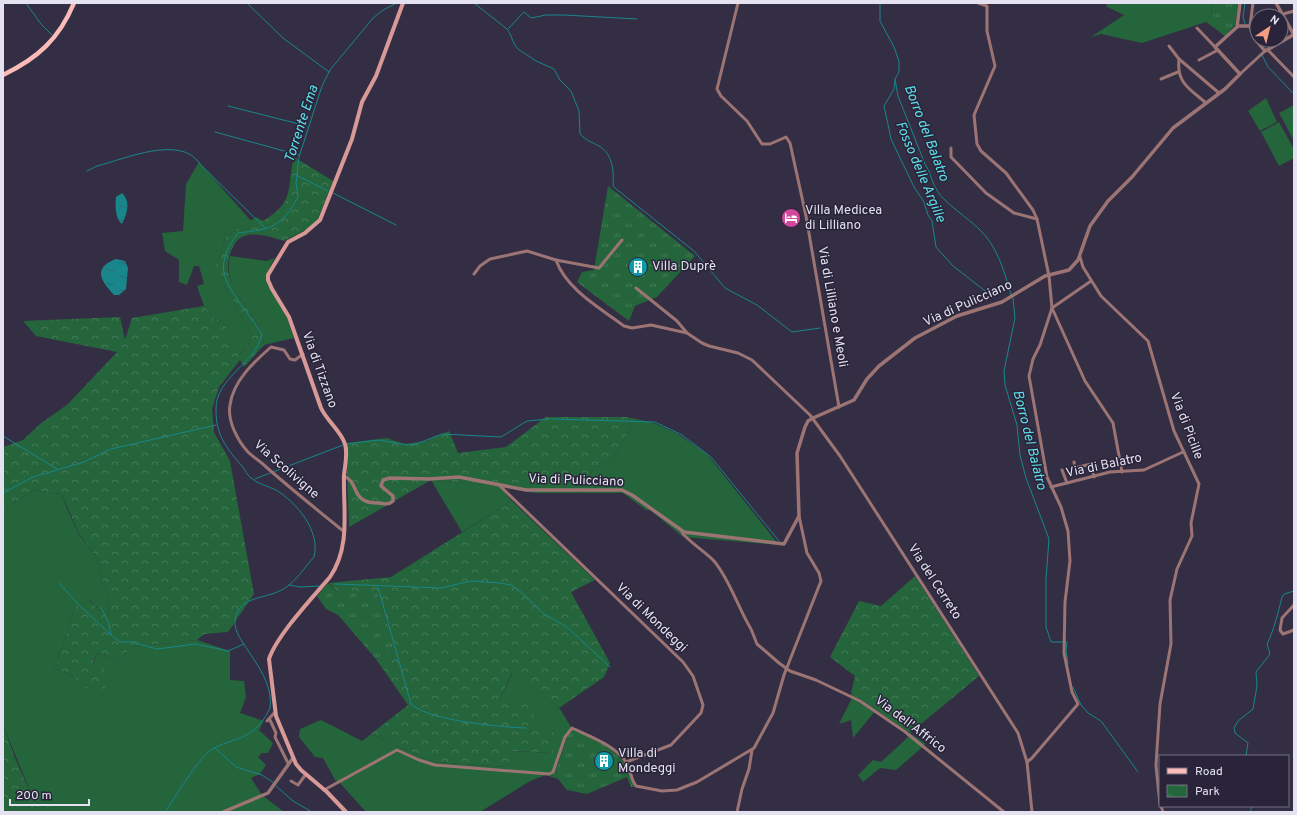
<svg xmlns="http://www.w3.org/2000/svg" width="1297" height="815" viewBox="0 0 1297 815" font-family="Overpass,sans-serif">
  <defs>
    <pattern id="forest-crowns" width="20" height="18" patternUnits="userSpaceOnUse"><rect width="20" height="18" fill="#24653b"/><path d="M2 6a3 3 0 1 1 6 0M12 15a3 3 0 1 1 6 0" fill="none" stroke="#447b58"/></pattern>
    <pattern id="park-tufts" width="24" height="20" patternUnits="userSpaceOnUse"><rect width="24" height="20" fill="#24653b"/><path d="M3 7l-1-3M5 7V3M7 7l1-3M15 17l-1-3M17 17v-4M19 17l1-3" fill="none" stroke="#447b58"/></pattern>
    <pattern id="water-ripples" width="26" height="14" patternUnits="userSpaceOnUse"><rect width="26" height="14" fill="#19868c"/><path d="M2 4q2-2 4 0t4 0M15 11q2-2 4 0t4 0" fill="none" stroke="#2a6c71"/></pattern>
  </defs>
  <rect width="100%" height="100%" fill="#332e44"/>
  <g fill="#24653b">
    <polygon points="1106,3 1211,3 1212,14 1206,22 1142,43 1101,34 1091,37 1124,15 1107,7"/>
    <polygon points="1266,98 1277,122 1260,131 1248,111"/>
    <polygon points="1294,105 1294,141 1279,113"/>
    <polygon points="1279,122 1294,149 1294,158 1279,166 1261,132"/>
    <polygon points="199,162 251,221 226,236 217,264 210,271 223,283 252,336 249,345 238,356 223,321 214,319 204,306 197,286 204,284 199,266 194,266 187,285 179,282 179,260 165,251 162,233 183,231 186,184"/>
    <path d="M230,256L266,261L275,258C260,281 270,288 282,309C288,318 290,328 294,338L264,345C261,310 221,293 230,256Z"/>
    <polygon points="627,417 654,423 678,434 707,454 779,545 683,537 650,510 646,510 623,493 578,493 593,469 613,458 631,428"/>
    <polygon points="431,480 499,486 512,501 462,532"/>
    <polygon points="35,490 61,494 78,533 97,558 103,583 109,597 108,620 89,599 75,607 55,669 71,675 86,688 97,653 120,660 131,647 197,640 230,651 230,680 244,681 246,697 240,713 264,721 259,730 273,743 268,753 262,753 258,757 266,765 260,774 251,778 262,795 284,812 48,812 33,798 3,725 3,509"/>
    <polygon points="513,672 560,709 571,727 569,729 573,729 569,731 556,770 558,779 546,775 530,781 480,812 366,812 340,783 335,780 323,758 315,757 299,737 300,729 321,720 362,741 371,734 434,762 507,767 509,751 553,753 533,727 499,701"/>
    <polygon points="851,693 876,710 853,738 851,720 839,724 852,698"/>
    <polygon points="910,733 926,744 896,770 880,768 863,782 858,775 873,760 881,762 906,739"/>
  </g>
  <g fill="url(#forest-crowns)">
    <path d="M294,157L333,181L317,221L311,227L284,241C270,237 244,227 234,245C211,285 261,308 264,345L244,367L240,360L219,387L212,409L214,432L230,461L254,594L228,632L204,634L197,640L131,647L120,660L97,653L93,663L113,675L104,689L86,688L71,675L55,669L75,607L88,599L108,619L109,597L103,583L97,558L78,532L68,508L61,494L35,490L3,509V447L23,440L40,424L68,404L117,352L36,336L23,321L120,317L125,340L132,318L204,306L214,319L223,321L239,355L249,345L252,336L223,283L209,271L208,268L217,264L226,236L256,217L263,221C296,201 286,189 294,157Z"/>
    <polygon points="546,417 627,417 631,428 613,458 593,469 578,493 535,493 498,486 431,480 349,527 346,443 387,438 404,444 426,441 449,431 458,453 506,447"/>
    <polygon points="512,501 595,580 571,592 610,663 604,677 559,708 512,673 499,701 534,705 533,727 553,730 553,753 510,751 507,767 434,762 371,734 408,705 376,659 396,648 377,593 338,593 329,583 391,577"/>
    <polygon points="915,576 979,676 910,733 851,693 855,676 830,657 859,601 881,606"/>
    <polygon points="3,724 15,758 33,798 48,812 3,812"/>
  </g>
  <g fill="url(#park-tufts)">
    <polygon points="1211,3 1238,3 1235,25 1225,36 1206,22 1212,14"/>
    <polygon points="608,186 695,256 657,297 635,306 629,321 577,282 582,272 594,270"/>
    <polygon points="328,583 338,593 377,593 396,648 376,659 338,615 326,609 317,596"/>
    <polygon points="573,729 609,747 626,764 634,787 631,787 627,777 587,794 567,790 558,779 556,770 569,731"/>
  </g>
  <g fill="url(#water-ripples)">
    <path d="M122,193C131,202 127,213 122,224C115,219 115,205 116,197Z"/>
    <path d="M116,259L125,261L128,268L126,289L119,295H114C101,281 92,268 116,259Z"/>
  </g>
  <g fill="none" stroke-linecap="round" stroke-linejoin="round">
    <g stroke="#19868c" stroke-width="1">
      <polyline points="26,3 41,24 52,35"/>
      <polyline points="247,3 283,38 329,72"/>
      <path d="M474,3L507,29C512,35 512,43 518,49L536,61L554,69L560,80L571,91L579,111L580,134C585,140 592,142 599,146C613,154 614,172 613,185L615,188L694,251L725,288L757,305L792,332L820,328"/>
      <path d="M880,3V21L894,47L899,61V72L895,79L898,96L925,164C931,173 932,184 938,192C945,203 969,219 979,229C997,245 1005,273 1011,295"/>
      <polyline points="1245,24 1243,17 1245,3"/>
      <polyline points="508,29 524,12 531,18 546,15 564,15 637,19"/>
      <polyline points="1262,55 1268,67 1294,94"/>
      <polyline points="895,80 894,89 884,106 889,129 891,139 914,187 924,202 928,215 932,221 936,247 953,266 993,297"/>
      <polyline points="228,106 307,126"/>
      <polyline points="215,132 299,155"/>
      <path d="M87,171L97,166C125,159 181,134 200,164L266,229"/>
      <polyline points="298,176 328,191"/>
      <polyline points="333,193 396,225"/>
      <polyline points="1013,298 1015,318 1004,371 1005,385 1017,425 1020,455 1026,478 1049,539 1046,579 1046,627 1051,642 1067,642 1066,650 1068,664"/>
      <polyline points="553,419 655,422 682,435 711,457 779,541"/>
      <polyline points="3,436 57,469"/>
      <polyline points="346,444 379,440 408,445 416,444 442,434 501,437 527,421 550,419"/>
      <polyline points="273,472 343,445"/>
      <polyline points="255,479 270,473"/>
      <polyline points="3,493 33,477 84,462 111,449 216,425"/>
      <polyline points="59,583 77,603 111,635 120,642 132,642 157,649 196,644 228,651 244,644"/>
      <polyline points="335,584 441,588 471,581 500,583 511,585 521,592 544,614 567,627 610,667"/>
      <polyline points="289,585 300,587 319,586"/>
      <path d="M378,587L411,704C429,721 501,727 526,728"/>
      <polyline points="101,607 109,624 111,635"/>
      <polyline points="1073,687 1081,705 1088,713 1101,721 1138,772"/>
      <polyline points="215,748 236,767 262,775 274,783"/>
      <path d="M1246,756L1248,743L1235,733L1234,728L1238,721L1253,709L1257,686L1256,672L1270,654L1267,644C1274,630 1278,613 1282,597L1284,594L1294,591"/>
      <polyline points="276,786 293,801 312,812"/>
      <path d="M165,812C176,796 197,760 211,750C223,742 237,741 248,734C259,728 265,718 270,708C275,671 232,642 235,620C239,594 268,600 285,588C297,580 305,567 314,557C321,531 296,502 276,490C268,486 258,484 251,478C247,475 245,470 242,466C226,448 216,435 216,410C215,377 256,364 262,334C253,319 227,290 224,273C221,259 230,243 238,233C271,229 281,228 298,197L296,183L299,157L322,86L330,70L373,18L383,10L397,3"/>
      <polyline points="1250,812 1252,806"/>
    </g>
    <g stroke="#9c7473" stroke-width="3">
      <polyline points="738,3 717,89 721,96 747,121 762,144 770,144 786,137 790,143 806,216 839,407"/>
      <polyline points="978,3 987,6 987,31 995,66 974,115 977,144 981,151 1006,173 1033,210 1037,219 1049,276 1052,308 1040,345 1033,359 1029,376 1047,477 1061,507 1068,531 1070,561 1065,602 1064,653 1072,692 1078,704 1032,758 1027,762"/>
      <polyline points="1276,16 1294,11"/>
      <polyline points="1250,26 1253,3"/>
      <polyline points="1250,26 1257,23"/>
      <polyline points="1197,28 1215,47"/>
      <polyline points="1169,46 1179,59 1219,93"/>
      <polyline points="1268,50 1294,77"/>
      <path d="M1179,59C1176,83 1190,89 1206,103"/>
      <polyline points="1199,60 1218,50"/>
      <polyline points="1240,74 1265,51"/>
      <polyline points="1161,79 1178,72"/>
      <polyline points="951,148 951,157 986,193 1014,213 1037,219"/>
      <polyline points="1080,257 1083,267 1101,296 1148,341 1174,431 1199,484 1191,523 1192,536 1177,569 1170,600 1171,644 1160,704 1157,749 1156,766 1160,804"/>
      <path d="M556,260C566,289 600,308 624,326L632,328L651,325L687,333"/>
      <polyline points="474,274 480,266 490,259 527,251 556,260 599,268 622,240"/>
      <polyline points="636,288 677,321 687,333 702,343 709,346 738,353 752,360 810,415 840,456 1018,733 1027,762 1032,812"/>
      <polyline points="1052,308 1085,381 1113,423 1122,472"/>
      <polyline points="1052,308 1091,281"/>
      <path d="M303,354L295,360L290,359L284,350L271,347C254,362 233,381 230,405C227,421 238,441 248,452C253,457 260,461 265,466C290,488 316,509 342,530H345"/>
      <polyline points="1074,462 1075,468 1091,464 1094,477"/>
      <polyline points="1062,470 1067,483"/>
      <polyline points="499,485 683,662 693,676 703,705 701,713 671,745 626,762"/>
      <polyline points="1051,487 1110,472 1144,470 1183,452"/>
      <path d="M682,532C685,539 707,553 714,561C730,580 738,608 751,629L757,644L779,663L790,671L816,680L860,701L904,731L1004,812"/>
      <polyline points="1294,605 1282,618 1280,630 1283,634 1294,630"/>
      <polyline points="270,720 276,733 275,737 288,763"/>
      <polyline points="267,721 275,712"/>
      <polyline points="291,781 298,785 306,774"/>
      <path d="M324,790L397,750L419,760L435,765L549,774L553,772L565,737L572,728C589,736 620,747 628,766C631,772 631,780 636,786L662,791L677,790L697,782L754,748L773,713L784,675L821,581L819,573L807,553L799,516"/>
      <polyline points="1161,806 1163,812"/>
      <polyline points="737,812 742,789 749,769 752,750"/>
    </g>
    <g stroke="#9c7473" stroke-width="3.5">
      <polyline points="1276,3 1294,35"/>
      <polyline points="1238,26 1250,26 1255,39 1265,51 1293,35"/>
      <path d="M344,476C360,483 350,503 378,503C384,504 389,505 393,501V496L381,486L383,480L390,478L429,479L459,477L526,490H622L632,495L684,532L784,544L799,516L797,453L805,427L808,421L813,418L854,400L867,379L879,366L915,338L957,316L1002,302L1045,276L1069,270L1078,260L1090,226L1108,201L1132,177L1173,128L1225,89L1240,74L1215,47L1237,27L1240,3"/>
      <polyline points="223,812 268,793 293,758"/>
    </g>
    <path stroke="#d89997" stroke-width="4" d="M346,812L327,792L301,770L296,764L276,716L269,659C277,635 313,597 330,577C351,546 343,510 344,475C345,465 348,453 345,444C341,431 327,421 321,408L289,317L272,289L268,280V275L288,242L305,233L320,220L352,139L362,102L376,76L403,3"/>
    <path stroke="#fcbab8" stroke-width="4.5" d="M3,75C38,58 59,39 74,3"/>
  </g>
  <defs>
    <g id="hotel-disc" transform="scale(1)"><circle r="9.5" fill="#d1479c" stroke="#292439"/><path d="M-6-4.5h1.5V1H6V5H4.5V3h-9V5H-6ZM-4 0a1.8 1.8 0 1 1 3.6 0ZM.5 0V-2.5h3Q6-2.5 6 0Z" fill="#fff"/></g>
    <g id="building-disc" transform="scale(1)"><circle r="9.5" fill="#0f9aa8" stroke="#292439"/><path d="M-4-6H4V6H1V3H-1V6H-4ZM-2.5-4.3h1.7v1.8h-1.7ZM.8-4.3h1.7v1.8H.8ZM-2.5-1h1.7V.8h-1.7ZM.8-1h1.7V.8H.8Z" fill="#fff"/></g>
  </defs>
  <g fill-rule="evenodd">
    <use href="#hotel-disc" x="791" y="218"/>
    <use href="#building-disc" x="638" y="267"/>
    <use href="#building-disc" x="604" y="761"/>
  </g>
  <g text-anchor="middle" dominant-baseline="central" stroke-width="3" stroke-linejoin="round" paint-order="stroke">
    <g font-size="13" fill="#e4e2f0" stroke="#292439" text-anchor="start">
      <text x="805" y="211">Villa Medicea<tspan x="805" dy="15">di Lilliano</tspan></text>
      <text x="652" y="267">Villa Duprè</text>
      <text x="618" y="754">Villa di<tspan x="618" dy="15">Mondeggi</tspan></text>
    </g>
    <g font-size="13" fill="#e4e2f0" stroke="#292439">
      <text transform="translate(968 304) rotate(-24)">Via di Pulicciano</text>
      <text transform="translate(832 307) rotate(80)">Via di Lilliano e Meoli</text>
      <text transform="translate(319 370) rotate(70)">Via di Tizzano</text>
      <text transform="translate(1186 426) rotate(69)">Via di Picille</text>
      <text transform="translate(1104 466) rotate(-12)">Via di Balatro</text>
      <text transform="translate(286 470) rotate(41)">Via Scolivigne</text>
      <text transform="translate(576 481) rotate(2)">Via di Pulicciano</text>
      <text transform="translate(934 582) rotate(57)">Via del Cerreto</text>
      <text transform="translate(651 618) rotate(44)">Via di Mondeggi</text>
      <text transform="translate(910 725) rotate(37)">Via dell'Affrico</text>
    </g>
    <g font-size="14" font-style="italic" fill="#5ce0e9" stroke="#292439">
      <text transform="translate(302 124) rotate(-72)">Torrente Ema</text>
      <text transform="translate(926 133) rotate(69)">Borro del Balatro</text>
      <text transform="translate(920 172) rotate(67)">Fosso delle Argille</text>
      <text transform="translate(1029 440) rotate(76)">Borro del Balatro</text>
    </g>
  </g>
  <rect width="1297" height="815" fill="none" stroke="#e4e2f0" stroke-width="8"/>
  <rect x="1159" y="755" width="130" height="52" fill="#292439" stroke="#747082"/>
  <rect x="1167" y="768" width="20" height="6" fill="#fcbab8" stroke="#747082"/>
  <text x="1195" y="775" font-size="12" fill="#e4e2f0">Road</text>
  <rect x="1167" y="785" width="20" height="12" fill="url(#park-tufts)" stroke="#747082"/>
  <text x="1195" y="795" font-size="12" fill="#e4e2f0">Park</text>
  <g transform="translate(1269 28) rotate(35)"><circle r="19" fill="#292439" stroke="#747082"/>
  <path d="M0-3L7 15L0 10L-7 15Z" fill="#f39f84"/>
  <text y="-6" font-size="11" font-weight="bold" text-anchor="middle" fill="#e4e2f0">N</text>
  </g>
  <path d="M10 799v6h79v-6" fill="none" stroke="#e4e2f0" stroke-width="2"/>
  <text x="16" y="799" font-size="12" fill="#e4e2f0" stroke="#292439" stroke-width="3" paint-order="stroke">200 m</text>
</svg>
